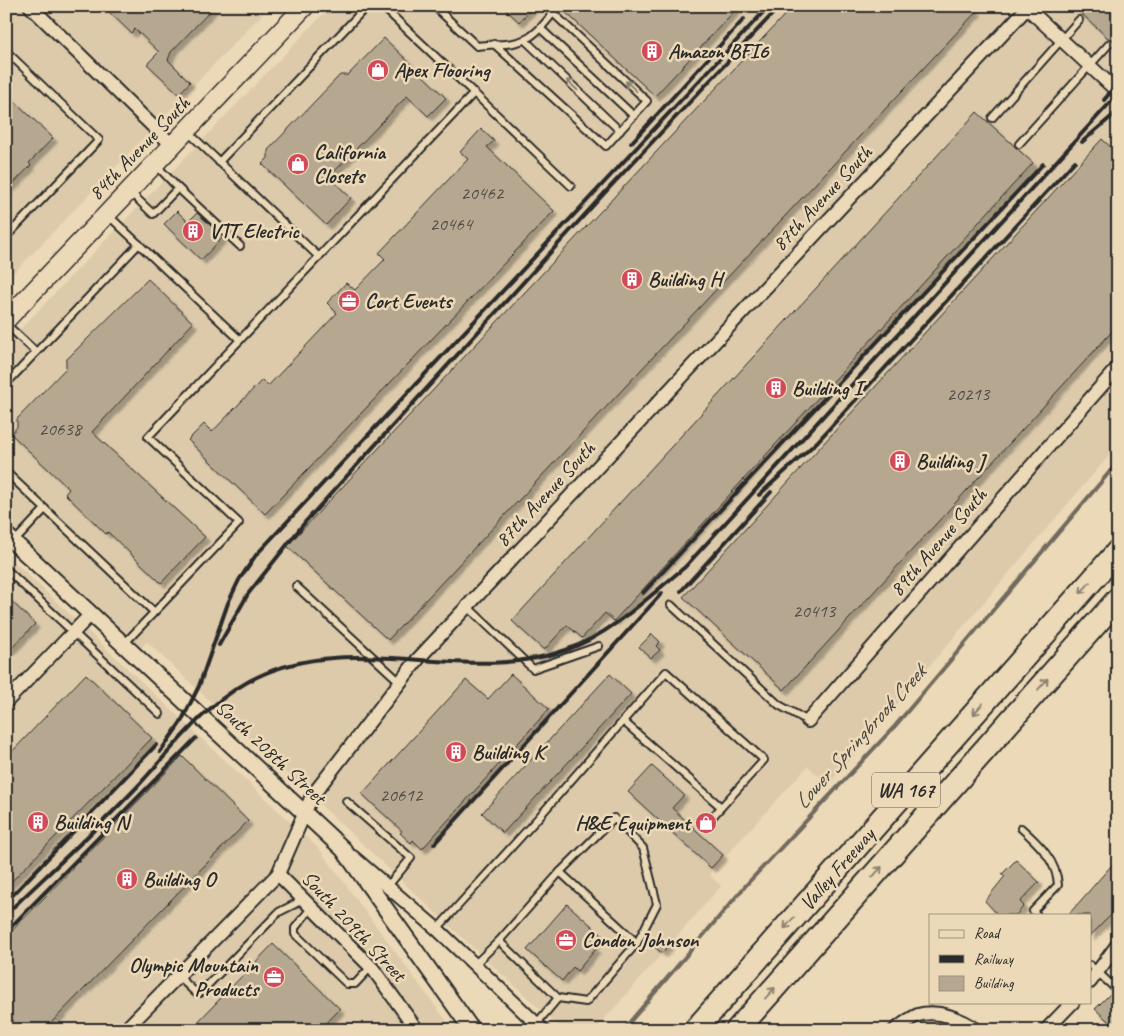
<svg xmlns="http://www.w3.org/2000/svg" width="1124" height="1036" viewBox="0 0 1124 1036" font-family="Caveat,sans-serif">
  <defs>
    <filter id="shadow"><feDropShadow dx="4.5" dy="4.5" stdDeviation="1" flood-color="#0004"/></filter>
  </defs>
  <rect width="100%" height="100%" fill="#ecd9b7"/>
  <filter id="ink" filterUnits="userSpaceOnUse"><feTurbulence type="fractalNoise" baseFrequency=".02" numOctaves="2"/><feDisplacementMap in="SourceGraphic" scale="10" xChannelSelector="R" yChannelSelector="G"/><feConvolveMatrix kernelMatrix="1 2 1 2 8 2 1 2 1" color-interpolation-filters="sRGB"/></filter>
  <g filter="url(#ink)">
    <g fill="#dccaab">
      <polygon points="6,6 270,6 6,281"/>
      <polygon points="331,6 1118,6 1118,445 828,785 808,766 709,874 721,886 595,1030 563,1030 454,930 147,642 139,650 6,522 6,344"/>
      <polygon points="6,554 320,850 453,1030 6,1030"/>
    </g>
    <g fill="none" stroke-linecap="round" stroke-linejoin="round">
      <polyline stroke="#716a5e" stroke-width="4" points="623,1030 747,884 895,726 1118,462"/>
    </g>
    <g fill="#b6a890" stroke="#2b2b2b" filter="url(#shadow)">
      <polygon points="103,6 215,6 171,52 168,60 190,82 179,94 147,64 159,52 135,29 131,33"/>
      <polygon points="502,6 534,6 519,22"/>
      <polygon points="559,6 739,6 655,96"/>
      <polygon points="793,6 972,6 977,11 388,640 287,546"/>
      <polygon points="1073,6 1118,6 1118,47 1114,40 1108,38"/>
      <polygon points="384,38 446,98 428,116 407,96 329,177 351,198 326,225 262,164 268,158 268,150 340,75 348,75"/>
      <polygon points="6,93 53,138 29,163 31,165 6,191"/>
      <polygon points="977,112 1033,163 614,621 605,613 582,638 567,625 544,650 512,621"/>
      <polygon points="481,129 494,141 487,147 554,211 265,514 188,440 204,424 212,432 262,380 268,386 337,313 327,303 346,283 355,290 385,259 379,253 468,159 460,152"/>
      <polygon points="1102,139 1118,154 1118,325 784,690 683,597"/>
      <polygon points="177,211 188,222 197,213 223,237 201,260 164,224"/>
      <polygon points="148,279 193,323 92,432 205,537 161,583 108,532 106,534 65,494 69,489 11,434 17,427 17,419 66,368 66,360"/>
      <polygon points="6,596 35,624 6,654"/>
      <polygon points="652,634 660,642 656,646 660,650 651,658 639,647"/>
      <polygon points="86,674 152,738 6,887 6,758"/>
      <polygon points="511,674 549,709 422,849 413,840 411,843 400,833 402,831 362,794 466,680 488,699"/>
      <polygon points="610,674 631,694 503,833 482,813"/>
      <polygon points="182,756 248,821 44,1030 6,1030 6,937"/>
      <polygon points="652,766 684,795 672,808 723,855 711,868 628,792"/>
      <polygon points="1118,858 1118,908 1090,936 1090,915 1068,915"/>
      <polygon points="1016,860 1039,882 1020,902 1024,906 1016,915 998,915 985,901 1005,876 1002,874"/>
      <polygon points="567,904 602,935 592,946 596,949 577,971 573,967 562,981 527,950"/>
      <polygon points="660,938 669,945 662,953 653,946"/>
      <polygon points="273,944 340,1009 320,1030 190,1030"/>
      <polygon points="1112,992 1118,996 1118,1030 1095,1009"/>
    </g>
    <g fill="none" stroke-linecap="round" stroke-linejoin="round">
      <g stroke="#2b2b2b" stroke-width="10">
        <g id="service">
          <path d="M434,6L477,46C517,42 526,49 553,13L647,101L606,146L494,44"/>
          <polyline points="541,29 634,116"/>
          <polyline points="526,41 620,131"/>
          <polyline points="6,51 99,140 6,237"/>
          <polyline points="474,93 571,186"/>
          <polyline points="992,118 1079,20"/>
          <polyline points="187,131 319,257"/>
          <polyline points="1019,144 1110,43"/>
          <polyline points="219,162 367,6"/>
          <polyline points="178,188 240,246"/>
          <polyline points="130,192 153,214 178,188 156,165"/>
          <polyline points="108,215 240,340"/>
          <polyline points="6,324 36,352"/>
          <polyline points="6,384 139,244"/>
          <polyline points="6,472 154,612"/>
          <polyline points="14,542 45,509"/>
          <polyline points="6,569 160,714"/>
          <polyline points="296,586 400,682"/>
          <polyline points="671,605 779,705 808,721"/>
          <polyline points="467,606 533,669 599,646"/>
          <polyline points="124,644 239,523 148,437 474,93 382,6"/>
          <polyline points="623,721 721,807"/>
          <polyline points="346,801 411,858 387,887"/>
          <path d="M1021,828C1038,843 1057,861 1058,885L1033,911L1037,915"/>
          <polyline points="560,872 614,818 643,848 657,904 637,943"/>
          <polyline points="311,908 295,928 295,934 347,984 355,984 371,967"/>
          <polyline points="437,929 538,818 666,672 764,760 705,825"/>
          <polyline points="499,941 560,872 637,943 586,1002 558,998"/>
          <polyline points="474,965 499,941 558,998 537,1023"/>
          <polyline points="1090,965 1118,991"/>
          <polyline points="178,976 196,993 200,993 279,912 295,904 302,898"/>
        </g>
      </g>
      <g stroke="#2b2b2b" stroke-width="16">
        <g id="minor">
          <polyline points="30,6 172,145"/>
          <polyline points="1025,6 1118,92"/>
          <polyline points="6,702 91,614"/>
          <polyline points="808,721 1118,367"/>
          <polyline points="353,857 437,929 543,1030"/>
          <polyline points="278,874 373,969 417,1030"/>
          <polyline points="1090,982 1118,944"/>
          <polyline points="125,1030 278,874 312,796 418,659 1027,8"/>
          <path d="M895,1030C902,1025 910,1018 918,1015C938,1009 961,1019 977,1030"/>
          <polyline points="1046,1030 1073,1002"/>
        </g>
      </g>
      <g stroke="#2b2b2b" stroke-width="19">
        <polyline id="tertiary" points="6,535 343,849 472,1030"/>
      </g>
      <g stroke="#2b2b2b" stroke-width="21">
        <polyline id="secondary" points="6,320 305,6"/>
      </g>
      <g stroke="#2b2b2b" stroke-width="26">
        <g id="motorway">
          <polyline points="695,1030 1118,551"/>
          <polyline points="737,1030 1118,599"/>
        </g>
      </g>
      <use href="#service" stroke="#ecd9b7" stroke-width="6"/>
      <use href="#minor" stroke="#ecd9b7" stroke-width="12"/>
      <use href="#tertiary" stroke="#ecd9b7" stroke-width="15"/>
      <use href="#secondary" stroke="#ecd9b7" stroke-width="18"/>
      <use href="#motorway" stroke="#ecd9b7" stroke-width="22"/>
      <g stroke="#2b2b2b" stroke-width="4">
        <polyline points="1104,100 1118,83"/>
        <polyline points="1082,142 1118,111"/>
        <polyline points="631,143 744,19"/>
        <polyline points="759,495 817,442 1075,161"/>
        <polyline points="681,591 771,492"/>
        <polyline points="643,593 1043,164"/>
        <polyline points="219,645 248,594 306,521 610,187 780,6"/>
        <polyline points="160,752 181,722 199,686 228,603 239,580 256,555 769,6"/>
        <polyline points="434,844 662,593"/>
        <polyline points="6,902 156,745"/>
        <path d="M6,914C50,872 95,831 137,787C177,744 210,696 266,673C365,633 468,685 566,650C612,634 648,597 685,567L1118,94"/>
        <polyline points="6,932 196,738"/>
      </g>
    </g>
    <defs><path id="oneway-shaft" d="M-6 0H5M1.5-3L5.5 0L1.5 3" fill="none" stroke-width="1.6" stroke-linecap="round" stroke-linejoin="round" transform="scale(1.25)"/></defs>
    <g stroke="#8c8271">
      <use href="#oneway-shaft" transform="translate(572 85) rotate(-136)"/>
      <use href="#oneway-shaft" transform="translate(631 86) rotate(-137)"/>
      <use href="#oneway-shaft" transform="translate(1085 588) rotate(132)"/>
      <use href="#oneway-shaft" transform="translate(1043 684) rotate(-49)"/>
      <use href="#oneway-shaft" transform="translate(978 709) rotate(131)"/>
      <use href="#oneway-shaft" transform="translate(877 872) rotate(-48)"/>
      <use href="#oneway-shaft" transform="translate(789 923) rotate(131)"/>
      <use href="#oneway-shaft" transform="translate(770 993) rotate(-48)"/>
    </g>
  </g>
  <defs>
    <g id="building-disc" transform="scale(1.125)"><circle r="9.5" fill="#d1495b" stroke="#ecd9b7"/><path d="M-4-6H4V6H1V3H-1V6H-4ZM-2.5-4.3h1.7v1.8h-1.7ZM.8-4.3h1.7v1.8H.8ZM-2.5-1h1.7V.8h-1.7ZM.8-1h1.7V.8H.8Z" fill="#fff"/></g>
    <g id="shop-disc" transform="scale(1.125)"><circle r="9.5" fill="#d1495b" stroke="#ecd9b7"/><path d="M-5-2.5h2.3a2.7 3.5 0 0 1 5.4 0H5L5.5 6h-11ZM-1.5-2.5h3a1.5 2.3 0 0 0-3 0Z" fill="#fff"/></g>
    <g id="office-disc" transform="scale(1.125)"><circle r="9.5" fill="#d1495b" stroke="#ecd9b7"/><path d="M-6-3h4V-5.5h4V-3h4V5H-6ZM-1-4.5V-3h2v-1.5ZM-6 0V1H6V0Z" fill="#fff"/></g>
  </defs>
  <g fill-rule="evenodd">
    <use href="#building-disc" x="652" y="51"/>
    <use href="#shop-disc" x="378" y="70"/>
    <use href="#shop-disc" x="298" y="164"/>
    <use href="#building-disc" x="193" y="231"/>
    <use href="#building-disc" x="632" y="279"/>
    <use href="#office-disc" x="349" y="301"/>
    <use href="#building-disc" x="776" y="388"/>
    <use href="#building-disc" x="900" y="461"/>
    <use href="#building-disc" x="456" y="752"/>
    <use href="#building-disc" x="38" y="822"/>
    <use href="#shop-disc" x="706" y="823"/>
    <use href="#building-disc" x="127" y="879"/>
    <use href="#office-disc" x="566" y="940"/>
    <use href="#office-disc" x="274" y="977"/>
  </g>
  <g text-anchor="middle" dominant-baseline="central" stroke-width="5" stroke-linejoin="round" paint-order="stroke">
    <g font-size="19" fill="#4e4a44">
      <text x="482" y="193">20462</text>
      <text x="451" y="224">20464</text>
      <text x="968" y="394">20213</text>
      <text x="60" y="429">20638</text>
      <text x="814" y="611">20413</text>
      <text x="401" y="795">20612</text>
    </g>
    <rect fill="#ecd9b7" stroke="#655f55" stroke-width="1" x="872" y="772.5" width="68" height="35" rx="4"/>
    <g font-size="20" font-weight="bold" fill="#2b2b2b">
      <text x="906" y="790">WA 167</text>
    </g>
    <g font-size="21" font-weight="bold" fill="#2b2b2b" stroke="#ecd9b7" text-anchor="start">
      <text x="668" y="51">Amazon BFI6</text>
      <text x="394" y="70">Apex Flooring</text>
      <text x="314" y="152">California<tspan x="314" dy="24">Closets</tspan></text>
      <text x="209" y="231">VTT Electric</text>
      <text x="648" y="279">Building H</text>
      <text x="365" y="301">Cort Events</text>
      <text x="792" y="388">Building I</text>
      <text x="916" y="461">Building J</text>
      <text x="472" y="752">Building K</text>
      <text x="54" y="822">Building N</text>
      <text x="690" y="823" text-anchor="end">H&amp;E Equipment</text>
      <text x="143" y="879">Building O</text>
      <text x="582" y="940">Condon Johnson</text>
      <text x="258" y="965" text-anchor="end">Olympic Mountain<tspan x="258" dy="24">Products</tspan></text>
    </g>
    <g font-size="21" fill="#2b2b2b" stroke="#ecd9b7">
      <text transform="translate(139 148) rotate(-46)">84th Avenue South</text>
      <text transform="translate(822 198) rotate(-47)">87th Avenue South</text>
      <text transform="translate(545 494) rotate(-47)">87th Avenue South</text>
      <text transform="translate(938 542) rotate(-49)">89th Avenue South</text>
      <text transform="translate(271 752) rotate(43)">South 208th Street</text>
      <text transform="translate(837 869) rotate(-49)">Valley Freeway</text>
      <text transform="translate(354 926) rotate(47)">South 209th Street</text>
    </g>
    <g font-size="22" font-style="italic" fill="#484540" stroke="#ecd9b7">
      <text transform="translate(860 737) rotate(-48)">Lower Springbrook Creek</text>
    </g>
  </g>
  <rect width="1124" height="1036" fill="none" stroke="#ecd9b7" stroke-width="25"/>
  <rect x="12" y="12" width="1099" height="1011" fill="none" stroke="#2b2b2b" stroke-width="2" filter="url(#ink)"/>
  <rect x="929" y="914" width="162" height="90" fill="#ecd9b7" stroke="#9f937f"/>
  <rect x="939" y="930" width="25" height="8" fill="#ecd9b7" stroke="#9f937f"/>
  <text x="974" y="938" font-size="15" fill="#2b2b2b">Road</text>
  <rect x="939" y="955" width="25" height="8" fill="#2b2b2b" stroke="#9f937f"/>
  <text x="974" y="964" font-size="15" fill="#2b2b2b">Railway</text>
  <rect x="939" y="976" width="25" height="15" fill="#b6a890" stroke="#9f937f"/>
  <text x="974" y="988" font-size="15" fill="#2b2b2b">Building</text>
</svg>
